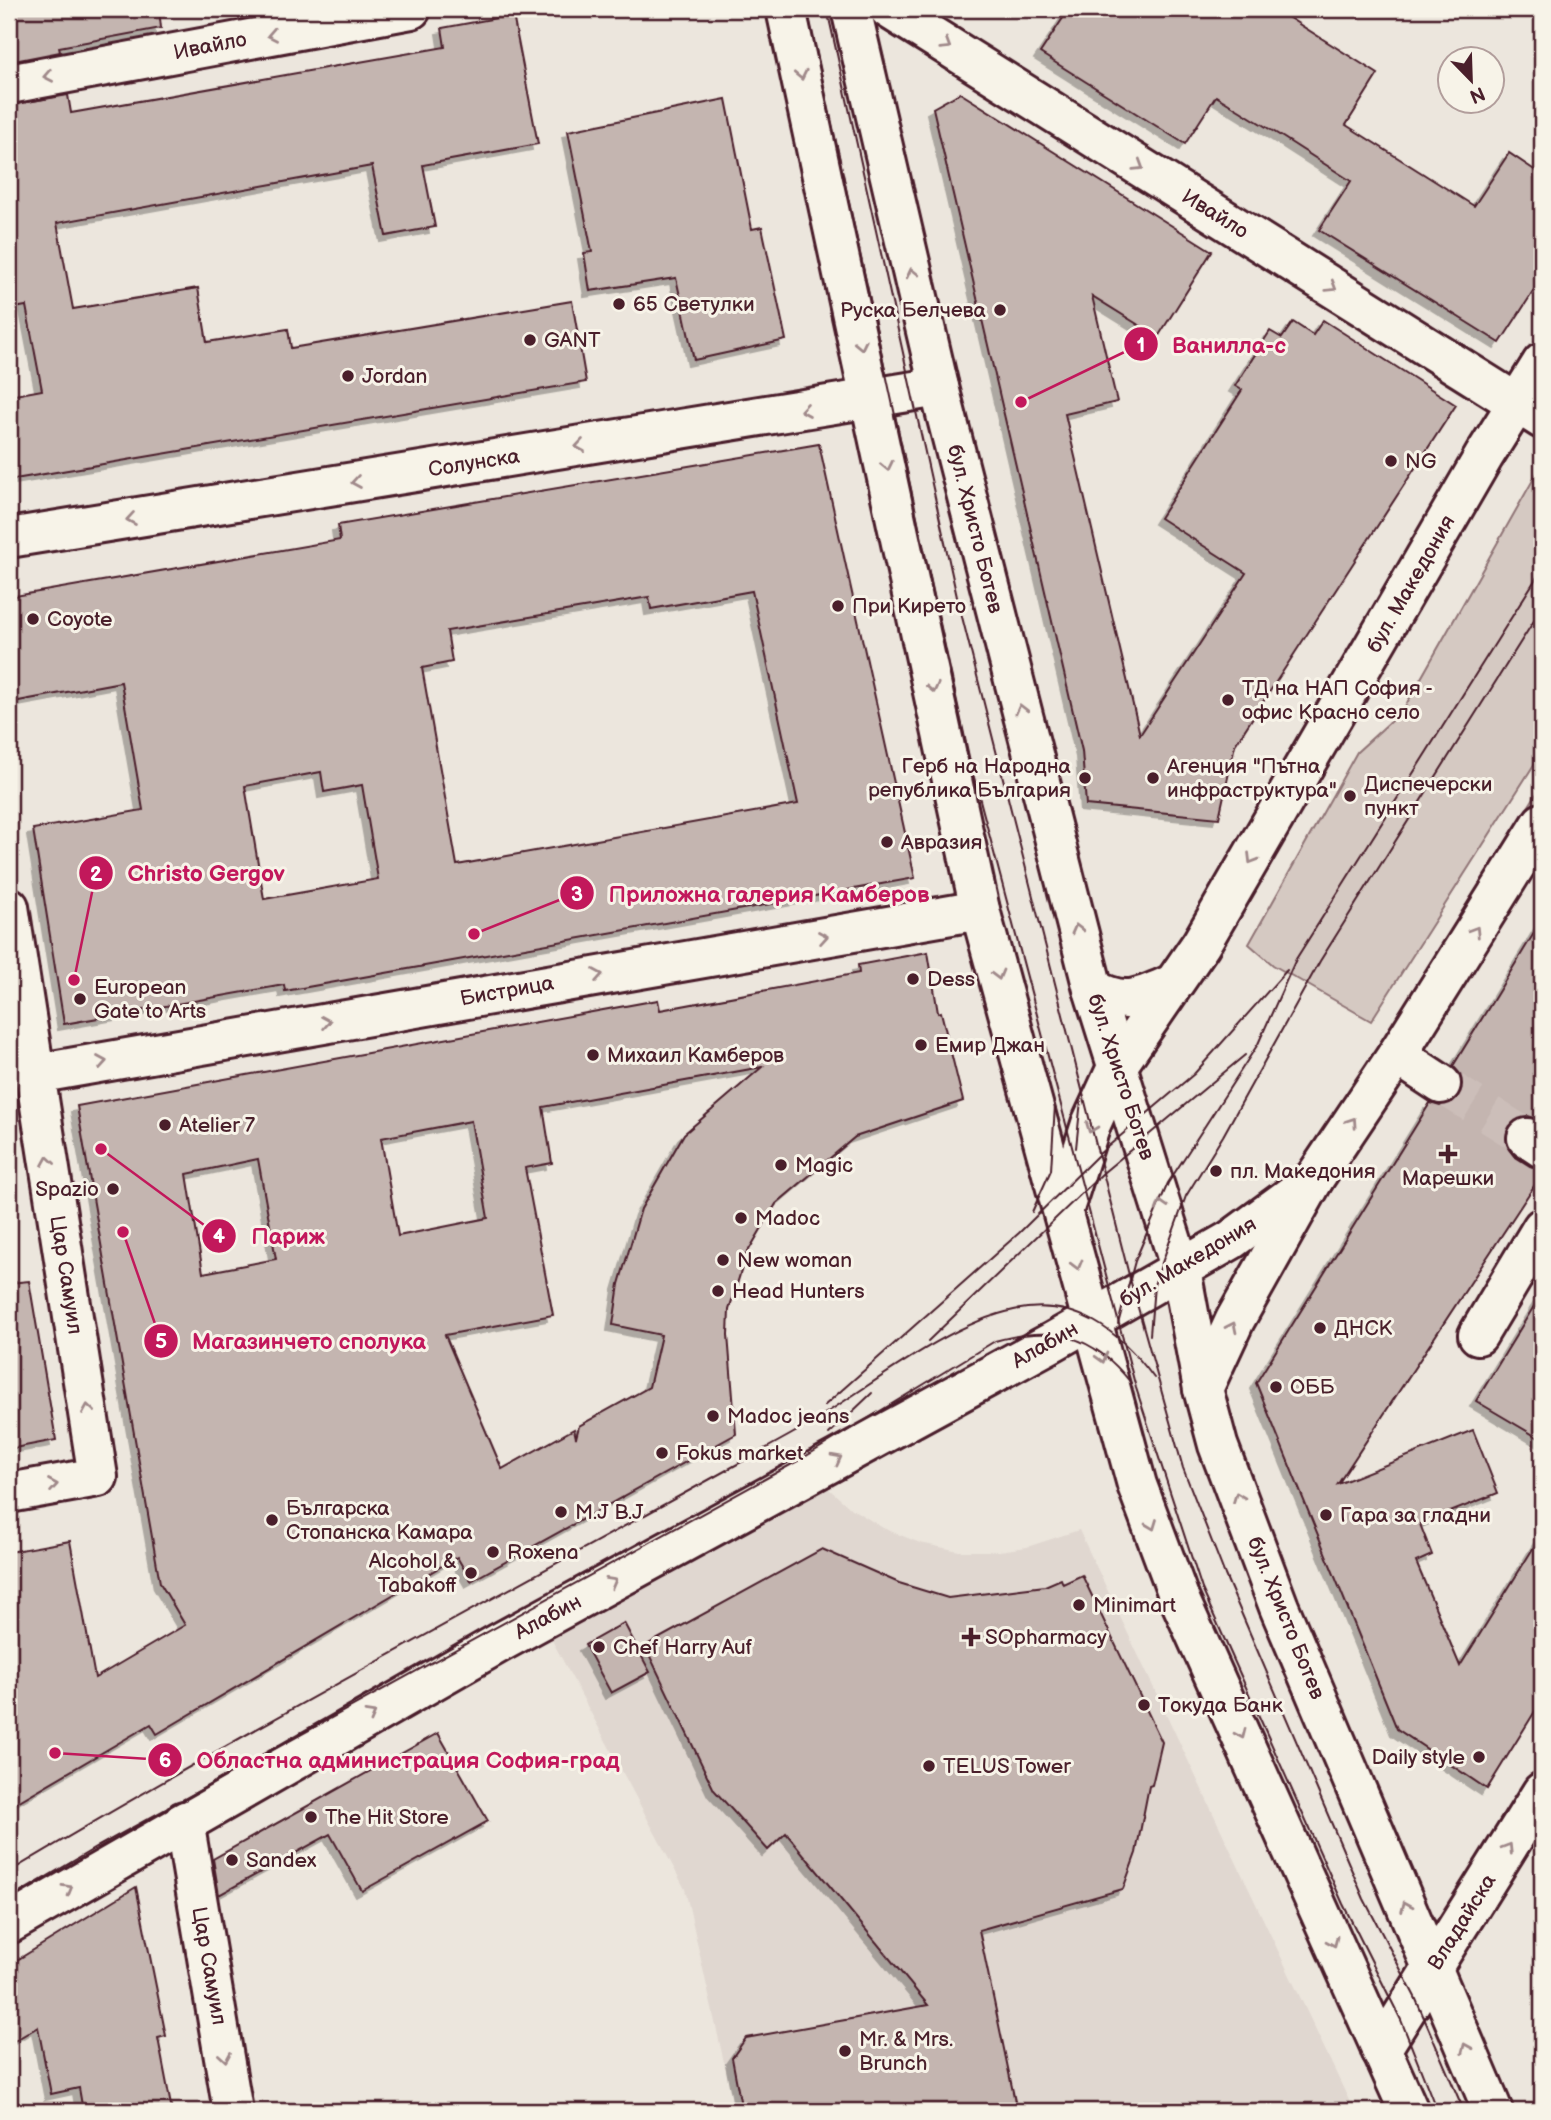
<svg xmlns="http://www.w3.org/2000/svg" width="1551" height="2120" viewBox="0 0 1551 2120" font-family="'Balsamiq Sans',sans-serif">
  <defs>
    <filter id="shadow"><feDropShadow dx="-6" dy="6" stdDeviation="0" flood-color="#0004"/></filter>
  </defs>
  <rect width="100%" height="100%" fill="#ece6dd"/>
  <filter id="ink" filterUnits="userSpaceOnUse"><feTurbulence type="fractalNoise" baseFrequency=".0143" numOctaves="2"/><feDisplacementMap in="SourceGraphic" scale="14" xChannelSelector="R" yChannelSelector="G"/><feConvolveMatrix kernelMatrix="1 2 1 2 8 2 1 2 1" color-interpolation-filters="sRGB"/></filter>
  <g filter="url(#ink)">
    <polygon fill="#e0d7d0" points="819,1480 849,1507 883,1528 920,1543 959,1551 999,1551 1027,1547 1079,1530 1354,2111 735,2111 685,1889 546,1629"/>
    <g fill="#d5c9c2" stroke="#907476" stroke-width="2">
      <polygon points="1542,464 1542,752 1371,1021 1273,965 1249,944 1357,752 1403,710"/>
      <polygon points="1542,785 1542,802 1419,997 1412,992"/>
    </g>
    <g fill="#c4b5b0" stroke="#4a1f2b" stroke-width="2" fill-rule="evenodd" filter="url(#shadow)">
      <polygon points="9,9 159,9 161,28 59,47 60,52 9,62"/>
      <polygon points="1069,9 1275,9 1378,74 1346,125 1474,206 1509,153 1542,175 1542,278 1500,343 1319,230 1351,181 1284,138 1216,96 1185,144 1040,53"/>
      <polygon points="513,15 538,144 423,165 435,227 386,236 372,166 57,223 73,309 198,288 207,342 288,329 291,348 572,301 586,382 9,480 9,396 42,390 26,306 9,309 9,105 68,95 71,113 348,64 445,47 442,28"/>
      <polygon points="960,93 1212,251 1158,337 1092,296 1117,402 1065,414 1140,735 1246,573 1160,518 1242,390 1235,386 1270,331 1282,338 1293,322 1313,335 1323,320 1456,405 1235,745 1219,818 1086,805 1082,751 933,108"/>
      <polygon points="726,99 752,229 762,227 786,340 694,360 676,278 590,291 584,253 592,252 568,131"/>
      <path d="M819,444L915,878L285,991L284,985L64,1024L33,829L143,810L121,682L13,702L9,678V597L340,540L338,525ZM752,591L798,804L457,865L422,668L452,662L447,631L649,597L651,609ZM321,772L324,792L362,785L378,879L264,899L245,786Z"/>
      <polygon points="1542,920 1542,1113 1538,1119 1528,1116 1517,1119 1508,1126 1505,1137 1508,1148 1514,1156 1530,1166 1542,1170 1542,1174 1338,1484 1473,1430 1498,1493 1420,1524 1432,1555 1416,1562 1460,1666 1542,1534 1542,1700 1487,1789 1397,1729 1256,1383 1430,1103 1440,1106 1450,1104 1460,1095 1463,1085 1461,1075 1453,1066"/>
      <path d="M928,952L938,1013L941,1012L963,1101L855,1137L776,1204L746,1255L729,1310L728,1335L736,1434L471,1581L457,1557L157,1734L151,1724L9,1807V1552L70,1541L95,1678L185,1625L160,1583L77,1106L658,1000L660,1010L859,973L858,965ZM762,1067L684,1134L641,1209L619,1284L613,1325L661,1335L649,1387L579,1426L576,1438L574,1429L502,1469L445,1335L553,1315L525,1168L552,1163L543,1107ZM471,1121L488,1218L398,1236L381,1138ZM258,1159L276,1259L203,1273L187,1174Z"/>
      <polygon points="29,1281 56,1440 9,1449 9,1283"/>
      <polygon points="1542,1293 1542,1440 1476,1401"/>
      <polygon points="822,1549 899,1583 948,1598 1045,1586 1061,1579 1063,1584 1082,1575 1162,1742 1152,1785 1149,1786 1136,1853 1123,1889 979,1930 1017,2111 742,2111 732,2058 746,2038 928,2005 786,1833 768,1850 714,1790 645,1646"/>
      <polygon points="624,1623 650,1672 611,1693 585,1645"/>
      <polygon points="438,1733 488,1821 362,1891 330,1834 219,1895 213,1859"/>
      <polygon points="136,1887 166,2036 158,2038 172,2111 83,2111 79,2088 51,2094 38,2027 9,2044 9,1965"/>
    </g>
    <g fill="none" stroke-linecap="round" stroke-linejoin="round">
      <polyline stroke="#ccbeb9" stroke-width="38" stroke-dasharray="38 19" stroke-linecap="butt" points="1441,1084 1527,1138"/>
      <g stroke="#4a1f2b" stroke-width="44">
        <g id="minor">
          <polyline points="889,9 1542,419"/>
          <polyline points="9,84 411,9"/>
          <polyline points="9,538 939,387"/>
          <polyline points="9,907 98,1477 9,1493"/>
          <path d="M1093,989C1126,1007 1138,998 1171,985"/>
          <polyline points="1397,1055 1441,1084"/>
          <polyline points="35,1074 980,910"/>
          <polyline points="1527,1138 1542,1148"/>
          <polyline points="1063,1212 1091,1124 1118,1065 1201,944 1484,456 1542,363"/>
          <polyline points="1478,1335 1542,1228"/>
          <polyline points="184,1821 233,2111"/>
          <polyline points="9,1924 499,1643 1054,1341 1231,1240 1314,1179 1397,1055 1542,823"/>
          <polyline points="1381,2050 1542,1792"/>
        </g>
      </g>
      <g stroke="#4a1f2b" stroke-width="44">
        <g id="major">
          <polyline points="786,9 980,910 1137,1485 1180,1600 1409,2111"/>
          <polyline points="851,9 939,387 1093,989 1181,1270 1203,1389 1218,1445 1279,1607 1493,2111"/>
          <polyline points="1203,1389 1235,1320 1314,1179"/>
        </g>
      </g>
      <use href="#minor" stroke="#f7f3e8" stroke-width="38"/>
      <use href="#major" stroke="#f7f3e8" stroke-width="38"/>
      <g stroke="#4a1f2b" stroke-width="2">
        <polyline points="807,9 971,766 1136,1388 1202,1589 1343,1904 1401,2020 1437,2111"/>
        <polyline points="827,9 957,597 1130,1279 1183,1468 1225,1575 1364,1899 1415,1997 1464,2111"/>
        <polyline points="1076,1148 1081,1100"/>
        <polyline points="1032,1212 1051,1170 1055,1105"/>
        <polyline points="1118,1324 1135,1261 1168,1183 1258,1044 1296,959 1542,569"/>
        <polyline points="1150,1335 1154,1285 1186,1196 1223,1136 1320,961 1542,608"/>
        <polyline points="928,1341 1104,1172 1245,1055"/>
        <polyline points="824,1406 1019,1233 1099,1154 1194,1074 1287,970"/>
        <polyline points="829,1434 872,1393"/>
        <path d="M9,1872C265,1719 529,1580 790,1435C857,1398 941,1325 1014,1310C1076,1297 1120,1331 1154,1378"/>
        <path d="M9,1899L97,1847L803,1458L995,1341C1052,1325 1093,1334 1131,1383"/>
      </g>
    </g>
    <defs><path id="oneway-chevron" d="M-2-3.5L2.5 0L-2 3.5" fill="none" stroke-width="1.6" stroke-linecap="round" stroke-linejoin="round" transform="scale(1.75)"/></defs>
    <g stroke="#a0898a">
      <use href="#oneway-chevron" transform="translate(272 35) rotate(169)"/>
      <use href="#oneway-chevron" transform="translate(946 45) rotate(32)"/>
      <use href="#oneway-chevron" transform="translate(801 75) rotate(78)"/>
      <use href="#oneway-chevron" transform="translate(48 76) rotate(169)"/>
      <use href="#oneway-chevron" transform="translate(1139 166) rotate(32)"/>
      <use href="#oneway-chevron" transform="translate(912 273) rotate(-103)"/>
      <use href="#oneway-chevron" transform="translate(1332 287) rotate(32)"/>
      <use href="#oneway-chevron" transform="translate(861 345) rotate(78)"/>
      <use href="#oneway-chevron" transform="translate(805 410) rotate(171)"/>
      <use href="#oneway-chevron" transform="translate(580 446) rotate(171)"/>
      <use href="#oneway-chevron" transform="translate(887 466) rotate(78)"/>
      <use href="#oneway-chevron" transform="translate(356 482) rotate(171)"/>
      <use href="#oneway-chevron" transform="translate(131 519) rotate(171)"/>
      <use href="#oneway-chevron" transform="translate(933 688) rotate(78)"/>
      <use href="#oneway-chevron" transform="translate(1021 709) rotate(-104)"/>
      <use href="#oneway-chevron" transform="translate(1252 859) rotate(121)"/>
      <use href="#oneway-chevron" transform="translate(1077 929) rotate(-104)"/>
      <use href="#oneway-chevron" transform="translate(1475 931) rotate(-58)"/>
      <use href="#oneway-chevron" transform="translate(823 937) rotate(-10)"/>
      <use href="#oneway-chevron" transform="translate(598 975) rotate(-10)"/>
      <use href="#oneway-chevron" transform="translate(998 975) rotate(75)"/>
      <use href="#oneway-chevron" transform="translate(326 1022) rotate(-10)"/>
      <use href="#oneway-chevron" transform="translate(102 1062) rotate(-10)"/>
      <use href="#oneway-chevron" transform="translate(1352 1122) rotate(-56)"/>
      <use href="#oneway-chevron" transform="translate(1091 1128) rotate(111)"/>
      <use href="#oneway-chevron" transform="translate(48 1161) rotate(-99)"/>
      <use href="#oneway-chevron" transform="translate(1161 1205) rotate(-107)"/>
      <use href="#oneway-chevron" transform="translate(1077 1265) rotate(75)"/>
      <use href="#oneway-chevron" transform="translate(1232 1327) rotate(-64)"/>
      <use href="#oneway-chevron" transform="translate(1102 1358) rotate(74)"/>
      <use href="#oneway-chevron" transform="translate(88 1409) rotate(-99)"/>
      <use href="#oneway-chevron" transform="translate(837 1459) rotate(-28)"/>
      <use href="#oneway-chevron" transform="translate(53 1485) rotate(-10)"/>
      <use href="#oneway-chevron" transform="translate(1238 1497) rotate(-111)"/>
      <use href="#oneway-chevron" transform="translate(1152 1525) rotate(69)"/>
      <use href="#oneway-chevron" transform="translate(612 1582) rotate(-29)"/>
      <use href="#oneway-chevron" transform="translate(371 1715) rotate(-29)"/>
      <use href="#oneway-chevron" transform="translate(1241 1734) rotate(66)"/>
      <use href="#oneway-chevron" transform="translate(1508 1848) rotate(-58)"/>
      <use href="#oneway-chevron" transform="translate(68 1889) rotate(-30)"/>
      <use href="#oneway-chevron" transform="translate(1406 1906) rotate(-113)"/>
      <use href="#oneway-chevron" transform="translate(1333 1942) rotate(66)"/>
      <use href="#oneway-chevron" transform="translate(1466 2048) rotate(-113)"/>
      <use href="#oneway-chevron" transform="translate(225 2057) rotate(81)"/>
    </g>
  </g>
  <g fill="#4a1f2b" stroke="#f7f3e8" stroke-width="2.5">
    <circle cx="619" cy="304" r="7"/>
    <circle cx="1000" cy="310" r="7"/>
    <circle cx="530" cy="340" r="7"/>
    <circle cx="348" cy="376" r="7"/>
    <circle cx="1391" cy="461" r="7"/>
    <circle cx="838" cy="606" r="7"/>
    <circle cx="33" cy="619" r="7"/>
    <circle cx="1228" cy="700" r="7"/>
    <circle cx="1085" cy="778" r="7"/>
    <circle cx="1153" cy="778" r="7"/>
    <circle cx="1350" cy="796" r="7"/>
    <circle cx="887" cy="842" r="7"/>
    <circle cx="913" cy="979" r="7"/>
    <circle cx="80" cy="999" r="7"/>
    <circle cx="921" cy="1045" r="7"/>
    <circle cx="593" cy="1055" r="7"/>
    <circle cx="165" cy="1125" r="7"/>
    <path d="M1444.5 1143.5h7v7h7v7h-7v7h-7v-7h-7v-7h7z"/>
    <circle cx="781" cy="1165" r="7"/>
    <circle cx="1216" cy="1171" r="7"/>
    <circle cx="113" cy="1189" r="7"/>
    <circle cx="741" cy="1218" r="7"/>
    <circle cx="723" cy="1260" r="7"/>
    <circle cx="718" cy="1291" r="7"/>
    <circle cx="1320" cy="1328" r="7"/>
    <circle cx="1276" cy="1387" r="7"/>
    <circle cx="713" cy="1416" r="7"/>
    <circle cx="662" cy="1453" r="7"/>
    <circle cx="561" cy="1512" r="7"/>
    <circle cx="1326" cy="1515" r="7"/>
    <circle cx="272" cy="1520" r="7"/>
    <circle cx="493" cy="1552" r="7"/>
    <circle cx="471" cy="1573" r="7"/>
    <circle cx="1079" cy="1605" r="7"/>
    <path d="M967.5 1626.5h7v7h7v7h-7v7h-7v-7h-7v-7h7z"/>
    <circle cx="599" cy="1647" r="7"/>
    <circle cx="1144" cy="1705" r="7"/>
    <circle cx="1479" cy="1757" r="7"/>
    <circle cx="929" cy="1766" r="7"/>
    <circle cx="311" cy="1817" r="7"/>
    <circle cx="232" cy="1860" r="7"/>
    <circle cx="845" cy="2051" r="7"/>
  </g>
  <g text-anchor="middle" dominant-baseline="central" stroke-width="6" stroke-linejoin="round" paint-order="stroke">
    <g font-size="21" fill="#4a1f2b" stroke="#f7f3e8">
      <text transform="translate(210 46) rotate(-11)">Ивайло</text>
      <text transform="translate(1215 214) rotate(32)">Ивайло</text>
      <text transform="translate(474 463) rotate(-9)">Солунска</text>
      <text transform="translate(975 529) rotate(76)">бул. Христо Ботев</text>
      <text transform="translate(1411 584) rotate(-60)">бул. Македония</text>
      <text transform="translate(507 991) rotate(-10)">Бистрица</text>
      <text transform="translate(1121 1077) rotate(72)">бул. Христо Ботев</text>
      <text transform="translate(1188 1262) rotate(-31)">бул. Македония</text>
      <text transform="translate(66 1275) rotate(81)">Цар Самуил</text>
      <text transform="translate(1045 1345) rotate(-30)">Алабин</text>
      <text transform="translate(548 1617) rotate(-28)">Алабин</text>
      <text transform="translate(1286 1618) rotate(68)">бул. Христо Ботев</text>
      <text transform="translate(1462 1922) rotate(-58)">Владайска</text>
      <text transform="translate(209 1966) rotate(80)">Цар Самуил</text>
    </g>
    <g font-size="21" fill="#4a1f2b" stroke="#f7f3e8" text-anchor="start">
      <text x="633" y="304">65 Светулки</text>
      <text x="986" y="310" text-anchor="end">Руска Белчева</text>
      <text x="544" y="340">GANT</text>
      <text x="362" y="376">Jordan</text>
      <text x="1405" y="461">NG</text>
      <text x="852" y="606">При Кирето</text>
      <text x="47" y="619">Coyote</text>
      <text x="1242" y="688">ТД на НАП София -<tspan x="1242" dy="24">офис Красно село</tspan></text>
      <text x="1071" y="766" text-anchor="end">Герб на Народна<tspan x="1071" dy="24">република България</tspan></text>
      <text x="1167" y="766">Агенция "Пътна<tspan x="1167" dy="24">инфраструктура"</tspan></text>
      <text x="1364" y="784">Диспечерски<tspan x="1364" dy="24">пункт</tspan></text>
      <text x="901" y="842">Авразия</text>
      <text x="927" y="979">Dess</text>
      <text x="94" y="987">European<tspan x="94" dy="24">Gate to Arts</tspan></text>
      <text x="935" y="1045">Емир Джан</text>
      <text x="607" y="1055">Михаил Камберов</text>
      <text x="179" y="1125">Atelier 7</text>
      <text x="795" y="1165">Magic</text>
      <text x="1230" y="1171">пл. Македония</text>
      <text x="1448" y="1178" text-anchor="middle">Марешки</text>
      <text x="99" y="1189" text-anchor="end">Spazio</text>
      <text x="755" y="1218">Madoc</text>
      <text x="737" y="1260">New woman</text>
      <text x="732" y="1291">Head Hunters</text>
      <text x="1334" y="1328">ДНСК</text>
      <text x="1290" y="1387">ОББ</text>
      <text x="727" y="1416">Madoc jeans</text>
      <text x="676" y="1453">Fokus market</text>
      <text x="286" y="1508">Българска<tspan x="286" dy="24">Стопанска Камара</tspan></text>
      <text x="575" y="1512">M.J B.J</text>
      <text x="1340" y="1515">Гара за гладни</text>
      <text x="507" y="1552">Roxena</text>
      <text x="457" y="1561" text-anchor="end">Alcohol &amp;<tspan x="457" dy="24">Tabakoff</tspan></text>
      <text x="1093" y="1605">Minimart</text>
      <text x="985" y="1637">SOpharmacy</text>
      <text x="613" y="1647">Chef Harry Auf</text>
      <text x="1158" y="1705">Токуда Банк</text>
      <text x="1465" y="1757" text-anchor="end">Daily style</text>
      <text x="943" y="1766">TELUS Tower</text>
      <text x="325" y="1817">The Hit Store</text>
      <text x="246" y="1860">Sandex</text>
      <text x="859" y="2039">Mr. &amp; Mrs.<tspan x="859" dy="24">Brunch</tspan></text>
    </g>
  </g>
  <path fill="none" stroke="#c2185b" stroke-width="2.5" d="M1021 402L1141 344M74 980L96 873M474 934L577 893M101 1149L219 1236M123 1232L161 1341M55 1753L165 1760"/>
  <g fill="#c2185b" stroke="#f7f3e8" stroke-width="2.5">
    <circle cx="1021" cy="402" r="7"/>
    <circle cx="74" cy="980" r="7"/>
    <circle cx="474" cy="934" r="7"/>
    <circle cx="101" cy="1149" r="7"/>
    <circle cx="123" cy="1232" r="7"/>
    <circle cx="55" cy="1753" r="7"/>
    <circle cx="1141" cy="344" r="18"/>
    <circle cx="96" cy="873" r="18"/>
    <circle cx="577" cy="893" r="18"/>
    <circle cx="219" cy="1236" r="18"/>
    <circle cx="161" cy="1341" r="18"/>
    <circle cx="165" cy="1760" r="18"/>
  </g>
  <g font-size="21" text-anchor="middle" font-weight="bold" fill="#fff">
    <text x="1141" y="352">1</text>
    <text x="96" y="881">2</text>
    <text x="577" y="901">3</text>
    <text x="219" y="1243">4</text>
    <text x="161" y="1348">5</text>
    <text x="165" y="1767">6</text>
  </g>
  <g font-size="23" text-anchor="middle" font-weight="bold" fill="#c2185b" stroke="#f7f3e8" stroke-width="6" stroke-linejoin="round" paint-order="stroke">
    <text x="1229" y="353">Ванилла-с</text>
    <text x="206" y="881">Christo Gergov</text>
    <text x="769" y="902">Приложна галерия Камберов</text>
    <text x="288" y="1244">Париж</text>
    <text x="309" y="1349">Магазинчето сполука</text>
    <text x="408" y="1768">Областна администрация София-град</text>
  </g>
  <rect width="1551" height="2120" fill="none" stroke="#f7f3e8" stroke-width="35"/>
  <rect x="18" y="18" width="1516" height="2085" fill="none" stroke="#4a1f2b" stroke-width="2.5" filter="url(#ink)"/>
  <g transform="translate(1471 80) rotate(157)"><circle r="33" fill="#f7f3e8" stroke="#b29e9c" stroke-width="2"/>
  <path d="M0-5L12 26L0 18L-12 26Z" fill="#4a1f2b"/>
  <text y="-10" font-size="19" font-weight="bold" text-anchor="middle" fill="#4a1f2b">N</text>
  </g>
</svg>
